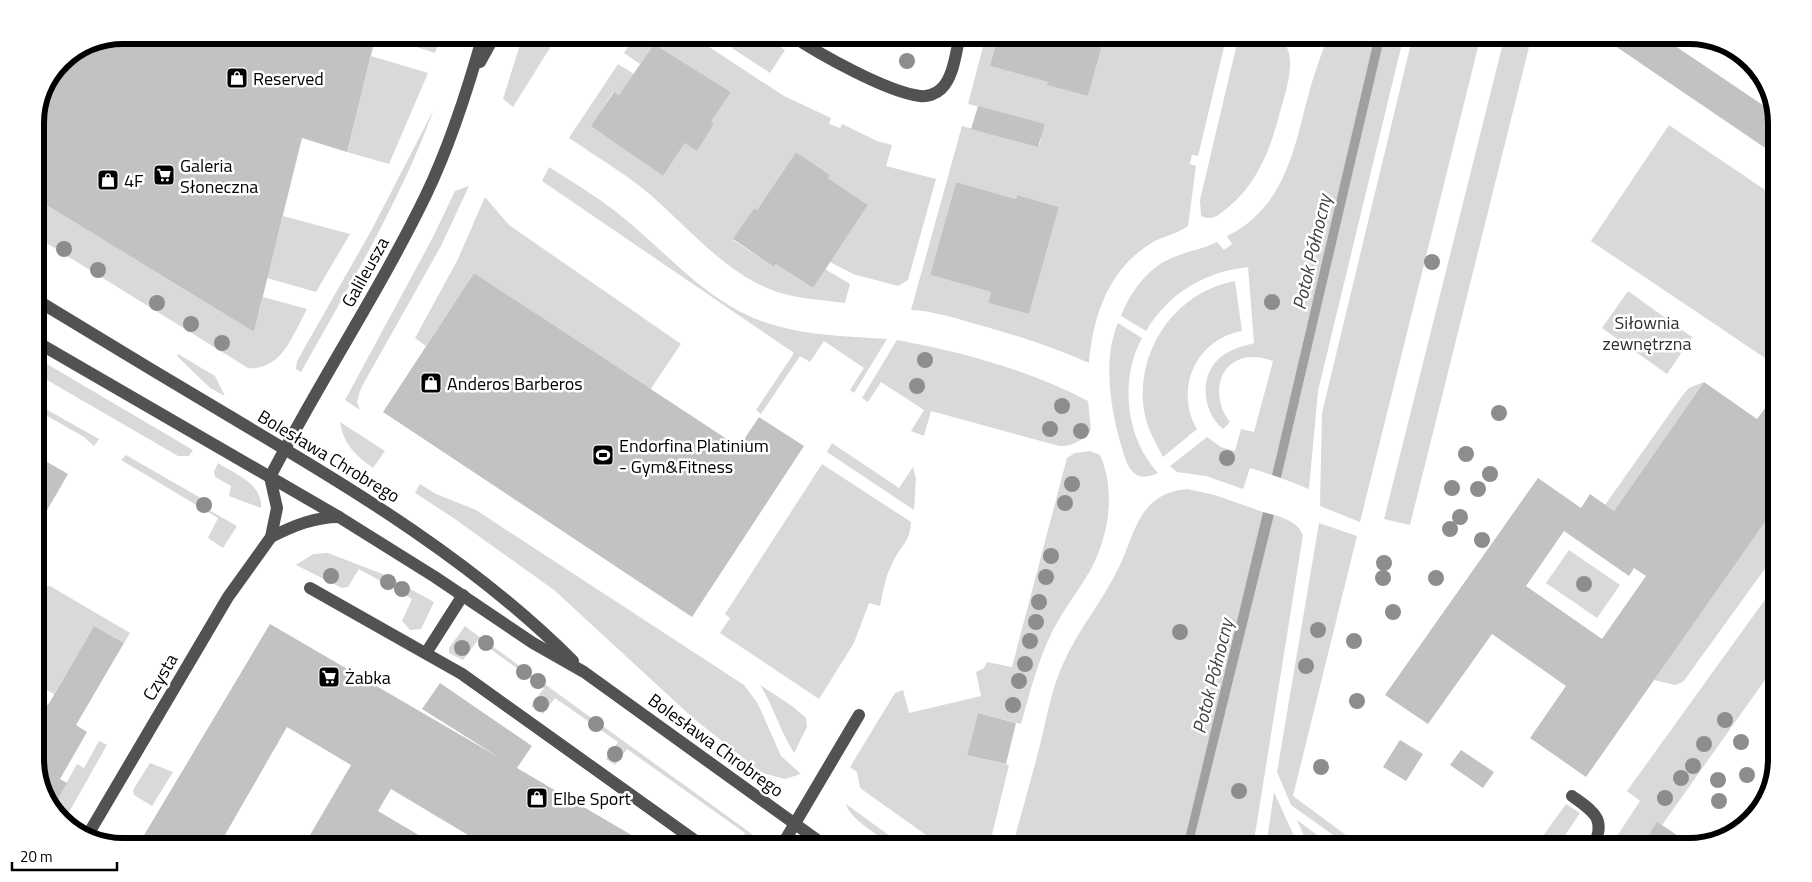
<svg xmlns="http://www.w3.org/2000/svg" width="1812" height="882" viewBox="0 0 1812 882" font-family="'Titillium Web',sans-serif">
  <rect width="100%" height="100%" fill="#fff"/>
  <g fill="#d9d9d9" fill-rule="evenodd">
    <polygon points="380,35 441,35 435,53"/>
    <polygon points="523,35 558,35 513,107 503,99"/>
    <path d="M636,35H691L784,96L831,118L829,124L840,128L842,124L877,141L892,145L886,166L936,179L908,280L898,286L853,274L830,262L868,205L828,178L830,175L796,152L757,210L754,208L733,240L774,267L776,264L813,288L825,269L850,284L845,303C823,300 799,299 777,292C728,275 691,231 653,197C628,175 597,157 569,138L618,64L634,74L619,95L613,92L592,126L663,176L685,143L697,150L714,124L711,122L731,92L654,44L640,64L624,53Z"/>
    <polygon points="741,35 761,35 785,50 770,73 732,48"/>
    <path d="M986,35H998L990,66L1048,82V85L1088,96L1105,35H1227L1198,156L1192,155L1190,164L1196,166L1188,226C1177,234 1164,236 1153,242C1109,268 1093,315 1089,363C1051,346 1012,334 972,323C952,317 932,311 911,310L962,126L1039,146L1044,124L968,104ZM956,182L1016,199L1017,195L1059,207L1029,314L988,303L991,292L930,275Z"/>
    <path d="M1239,35H1281C1287,46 1291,55 1290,67C1289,83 1284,98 1280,112C1270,151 1257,185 1225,210C1217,216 1211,221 1201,216L1200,200Z"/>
    <path d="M1328,35H1375L1272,475L1250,468L1243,489L1206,476L1177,472L1170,466L1207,437L1221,447L1235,451L1241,429L1254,432L1273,361C1263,358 1251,355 1241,359C1214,368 1214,403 1230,422L1223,429C1202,412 1198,374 1222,356C1231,349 1244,346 1254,343L1248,267C1204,272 1169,293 1146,331L1121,316C1130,292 1149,266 1174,257C1188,251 1203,249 1217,242L1224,250L1232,244L1227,236C1287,206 1294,147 1310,89C1315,71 1322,53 1328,35Z"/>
    <polygon points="1385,35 1404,35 1318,391 1309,489 1281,478"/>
    <polygon points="1413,35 1481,35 1360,522 1320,506 1322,413"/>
    <polygon points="1505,35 1532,35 1410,525 1384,519"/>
    <polygon points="371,56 428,73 389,164 347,152"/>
    <path d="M434,109C400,202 349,286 301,372L296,369L297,361L371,231Z"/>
    <polygon points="1669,125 1777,198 1777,366 1591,241"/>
    <path d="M549,167C571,181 594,195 615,211C662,247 700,296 756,319C798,336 843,336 887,339L854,393L850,390L864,368L824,341L810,362L800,356L761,414L756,410L794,353L542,181Z"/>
    <polygon points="469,186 441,246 361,388 357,402 360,410 345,400 432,239 455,191"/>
    <polygon points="485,197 509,225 681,344 650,390 474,273 426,346 415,338 457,261"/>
    <path d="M35,198L254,332L263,297L307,309C293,334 282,371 248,368L35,236Z"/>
    <polygon points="283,216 350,234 316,292 267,278"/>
    <path d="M1235,281L1242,331C1196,339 1174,389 1197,429L1163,457C1156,443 1148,430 1145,415C1133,354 1174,292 1235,281Z"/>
    <polygon points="1628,291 1692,337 1667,374 1602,328"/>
    <path d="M1118,323L1142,338C1119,379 1126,439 1158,473C1150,477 1140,479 1133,472C1127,467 1124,455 1122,448C1111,411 1102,360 1118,323Z"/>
    <path d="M897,340C962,352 1029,370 1088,401L1091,430C1084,440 1071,447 1059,446L931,411L924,436L911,431L924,410L881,382L868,402L862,398Z"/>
    <polygon points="178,354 215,376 225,396 210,388 177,356"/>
    <polygon points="35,357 193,450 189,456 178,456 35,373"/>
    <polygon points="1704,382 1614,511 1605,505 1682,396 1689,388"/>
    <polygon points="35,403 99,439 94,446 84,437 35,409"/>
    <path d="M340,422L385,451L373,468C355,455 344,445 340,422Z"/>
    <polygon points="832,443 899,488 913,467 916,479 914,510 827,452"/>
    <path d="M1090,451L1100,455C1116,491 1109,535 1091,569C1079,590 1064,609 1053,630C1038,660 1030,692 1021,724L978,713L967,755L1009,765L989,847H943L860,788L857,772L850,767L895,693L903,690L909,713L981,696L976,672L984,668L987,662L1012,667L1067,458L1075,453Z"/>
    <polygon points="126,455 206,501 207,509 237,526 223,548 208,538 218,518 121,460"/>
    <path d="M218,463C235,474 263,484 261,508L229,496L231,486L215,477L214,472Z"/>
    <path d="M822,464L911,522C910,543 900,546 892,564C885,577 883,592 880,606L869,603L854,643L819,699L720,633L730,618L725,614Z"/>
    <polygon points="420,484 436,494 476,510 744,685 758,704 781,756 801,774 785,779 762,773 693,718 554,590 452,517 415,493"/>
    <path d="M1187,489L1215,495L1263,512L1183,847H1012C1022,812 1032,776 1041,741C1047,715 1052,688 1063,664C1078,629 1104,600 1120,565C1136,530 1140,493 1187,489Z"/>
    <polygon points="1777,505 1777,552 1683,682 1675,685 1654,680"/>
    <path d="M1274,515C1287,519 1297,522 1303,535L1253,847H1192Z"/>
    <polygon points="1319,523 1357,536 1293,796 1362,847 1350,847 1291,805 1277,772"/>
    <polygon points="1569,550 1620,585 1597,618 1546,583"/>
    <polygon points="328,553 385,575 434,602 421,629 410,630 402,621 412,599 359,569 348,587 342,588 296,565 313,554"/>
    <polygon points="1777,583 1777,663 1662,825 1690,844 1688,847 1610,847 1640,801 1627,791"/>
    <polygon points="50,586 130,633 124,643 94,626 54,694 35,683 35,596 40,587"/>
    <polygon points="465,626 470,630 770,847 735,847 745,833 627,749 615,765 606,759 618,742 555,698 543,714 531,706 544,688 478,640 463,660 449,653 449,648"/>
    <path d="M760,685L792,706L806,718L807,727L794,753C780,731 774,707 760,685Z"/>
    <polygon points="99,741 107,745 64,821 52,809 77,764 84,768"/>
    <polygon points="150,763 173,772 152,806 134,795 133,790"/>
    <polygon points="1274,792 1299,847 1266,847"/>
    <path d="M846,804L905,847C891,847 848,818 846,804Z"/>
    <polygon points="1566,804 1580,813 1557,847 1535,847"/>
    <polygon points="1297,820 1333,847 1309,847"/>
  </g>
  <g fill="#a0a0a0">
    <polygon points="1375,35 1385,35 1281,478 1272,475"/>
    <polygon points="1263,512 1274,515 1192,847 1183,847"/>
  </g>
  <g fill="#c2c2c2" fill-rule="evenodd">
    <polygon points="123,35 376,35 347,152 302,138 254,332 35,198 35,118 61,61 90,42"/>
    <polygon points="998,35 1105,35 1088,96 1047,85 1048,82 990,66"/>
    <polygon points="1599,35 1659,35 1776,114 1777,156"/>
    <polygon points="654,44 731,92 711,122 714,124 697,151 685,143 663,176 591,126 614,92 619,95"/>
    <polygon points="978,106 1045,124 1038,147 971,129"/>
    <polygon points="796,152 830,175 828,178 868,205 813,288 776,264 774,267 733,239 754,208 757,210"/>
    <polygon points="956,182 1016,199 1017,195 1059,207 1029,314 988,303 991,292 930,275"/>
    <polygon points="474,273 739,447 759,417 804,446 692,617 383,412"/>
    <path d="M1704,382L1757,419L1766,407L1777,414V505L1586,777L1530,738L1566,686L1492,634L1428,724L1385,695L1538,478L1581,508L1590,494L1614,511ZM1564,531L1629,576L1634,568L1646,576L1602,639L1526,586Z"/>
    <polygon points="35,455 68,474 35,531"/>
    <polygon points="270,624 500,758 422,709 440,683 532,746 517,768 652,847 488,847 391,789 378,811 427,840 423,847 303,847 351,765 287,727 218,847 137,847"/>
    <polygon points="94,626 124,643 76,725 87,732 60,779 67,783 52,809 35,765 35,698 48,705"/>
    <polygon points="978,713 1016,723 1006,764 967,755"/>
    <polygon points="1400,740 1423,754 1406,781 1383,767"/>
    <polygon points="1461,750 1494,772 1483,788 1450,765"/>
    <polygon points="1657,822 1678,836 1672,847 1646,847 1643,844"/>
  </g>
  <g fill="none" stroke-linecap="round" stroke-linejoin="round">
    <g stroke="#525252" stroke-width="12">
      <path d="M791,35C819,54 887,92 920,96C927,97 936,94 941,89C954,77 956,51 960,35"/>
      <polyline points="1719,42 1749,62"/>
      <polyline points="480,62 495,35"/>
      <path d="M35,299C99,338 162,376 226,414C350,488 470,558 573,661"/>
      <polyline points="35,341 339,517 435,577 533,643 584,672 827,847"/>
      <path d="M270,477C319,382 379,292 426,195C450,145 468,89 483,35"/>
      <path d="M271,537C293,526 314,517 339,517"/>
      <polyline points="310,588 462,674 704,847"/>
      <polyline points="426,653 463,595"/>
      <path d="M1572,796C1594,812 1607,819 1593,847"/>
      <polyline points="86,838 228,597 271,537 277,508 270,477"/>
      <polyline points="781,847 859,715"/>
    </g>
  </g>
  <g fill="#8d8d8d">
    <circle cx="907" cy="61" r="8"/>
    <circle cx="64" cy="249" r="8"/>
    <circle cx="1432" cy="262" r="8"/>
    <circle cx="98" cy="270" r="8"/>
    <circle cx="1272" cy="302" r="8"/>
    <circle cx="157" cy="303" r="8"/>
    <circle cx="191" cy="324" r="8"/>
    <circle cx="222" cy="343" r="8"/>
    <circle cx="925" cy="360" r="8"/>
    <circle cx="917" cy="386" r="8"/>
    <circle cx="1062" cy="406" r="8"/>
    <circle cx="1499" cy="413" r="8"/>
    <circle cx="1050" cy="429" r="8"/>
    <circle cx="1081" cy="431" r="8"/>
    <circle cx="1466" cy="454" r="8"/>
    <circle cx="1227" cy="458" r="8"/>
    <circle cx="1490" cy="474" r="8"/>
    <circle cx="1072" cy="484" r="8"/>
    <circle cx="1452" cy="488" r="8"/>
    <circle cx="1478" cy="489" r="8"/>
    <circle cx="1065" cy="503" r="8"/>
    <circle cx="204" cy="505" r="8"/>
    <circle cx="1460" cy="517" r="8"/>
    <circle cx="1450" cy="529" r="8"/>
    <circle cx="1482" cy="540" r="8"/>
    <circle cx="1051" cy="556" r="8"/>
    <circle cx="1384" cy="563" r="8"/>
    <circle cx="331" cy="576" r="8"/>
    <circle cx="1046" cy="577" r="8"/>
    <circle cx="1383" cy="578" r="8"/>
    <circle cx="1436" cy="578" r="8"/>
    <circle cx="388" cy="582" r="8"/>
    <circle cx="1584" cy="584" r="8"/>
    <circle cx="402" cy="589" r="8"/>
    <circle cx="1039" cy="602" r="8"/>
    <circle cx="1393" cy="612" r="8"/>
    <circle cx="1036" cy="622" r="8"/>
    <circle cx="1318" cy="630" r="8"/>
    <circle cx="1180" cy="632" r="8"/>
    <circle cx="1030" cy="641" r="8"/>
    <circle cx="1354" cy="641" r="8"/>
    <circle cx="486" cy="643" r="8"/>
    <circle cx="462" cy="648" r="8"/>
    <circle cx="1025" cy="664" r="8"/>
    <circle cx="1306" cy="666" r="8"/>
    <circle cx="524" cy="672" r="8"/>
    <circle cx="538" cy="681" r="8"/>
    <circle cx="1019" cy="681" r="8"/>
    <circle cx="1357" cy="701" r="8"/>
    <circle cx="541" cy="704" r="8"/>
    <circle cx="1013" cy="705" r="8"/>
    <circle cx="1725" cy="720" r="8"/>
    <circle cx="596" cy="724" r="8"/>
    <circle cx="1741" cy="742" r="8"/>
    <circle cx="1704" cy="744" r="8"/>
    <circle cx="615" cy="754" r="8"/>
    <circle cx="1693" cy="766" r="8"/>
    <circle cx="1321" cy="767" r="8"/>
    <circle cx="1747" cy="775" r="8"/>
    <circle cx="1681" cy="778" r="8"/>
    <circle cx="1718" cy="780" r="8"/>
    <circle cx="1239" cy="791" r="8"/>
    <circle cx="1665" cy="798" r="8"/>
    <circle cx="1719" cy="801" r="8"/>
  </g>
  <defs>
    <g id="shop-square" transform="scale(1.125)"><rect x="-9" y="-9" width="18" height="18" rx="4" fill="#000" stroke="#fff"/><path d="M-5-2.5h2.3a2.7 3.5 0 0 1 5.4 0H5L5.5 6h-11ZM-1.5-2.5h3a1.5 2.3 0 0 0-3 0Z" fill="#fff"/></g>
    <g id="supermarket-square" transform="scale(1.125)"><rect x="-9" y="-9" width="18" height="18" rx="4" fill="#000" stroke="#fff"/><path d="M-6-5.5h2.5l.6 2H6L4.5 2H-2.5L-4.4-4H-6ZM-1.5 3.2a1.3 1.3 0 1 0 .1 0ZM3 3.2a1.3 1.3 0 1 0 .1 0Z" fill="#fff"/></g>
    <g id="stadium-square" transform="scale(1.125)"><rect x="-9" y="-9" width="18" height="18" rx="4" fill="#000" stroke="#fff"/><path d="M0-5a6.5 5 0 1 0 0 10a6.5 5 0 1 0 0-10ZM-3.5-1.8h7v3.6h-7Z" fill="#fff"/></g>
  </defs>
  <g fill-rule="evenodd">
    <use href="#shop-square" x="237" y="78"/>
    <use href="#supermarket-square" x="164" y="175"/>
    <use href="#shop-square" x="108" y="180"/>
    <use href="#shop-square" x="431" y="383"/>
    <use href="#stadium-square" x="603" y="455"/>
    <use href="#supermarket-square" x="329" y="677"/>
    <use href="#shop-square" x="537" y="798"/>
  </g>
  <g text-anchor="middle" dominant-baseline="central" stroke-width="5" stroke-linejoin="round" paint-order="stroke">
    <g font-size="18" fill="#000" stroke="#fff" text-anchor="start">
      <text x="253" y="78">Reserved</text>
      <text x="180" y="165">Galeria<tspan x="180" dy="21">Słoneczna</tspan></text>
      <text x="124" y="180">4F</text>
      <text x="447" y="383">Anderos Barberos</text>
      <text x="619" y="445">Endorfina Platinium<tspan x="619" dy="21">- Gym&amp;Fitness</tspan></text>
      <text x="345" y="677">Żabka</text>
      <text x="553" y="798">Elbe Sport</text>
    </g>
    <g font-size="18" fill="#000" stroke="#fff">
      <text transform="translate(365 272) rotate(-61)">Galileusza</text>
      <text transform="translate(329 456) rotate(31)">Bolesława Chrobrego</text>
      <text transform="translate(160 677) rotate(-60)">Czysta</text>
      <text transform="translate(716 745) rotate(36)">Bolesława Chrobrego</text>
    </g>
    <g font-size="18" fill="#303030" stroke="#fff">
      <text x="1647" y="322">Siłownia<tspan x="1647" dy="21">zewnętrzna</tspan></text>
    </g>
    <g font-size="19" font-style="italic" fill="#414141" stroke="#fff">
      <text transform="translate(1311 252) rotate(-77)">Potok Północny</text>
      <text transform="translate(1212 676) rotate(-76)">Potok Północny</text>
    </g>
  </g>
  <path d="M0 0H1812V882H0ZM123 44H1689A79 79 0 0 1 1768 123V759A79 79 0 0 1 1689 838H123A79 79 0 0 1 44 759V123A79 79 0 0 1 123 44Z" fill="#fff" fill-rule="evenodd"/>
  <path fill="none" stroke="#000" stroke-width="6" d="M123 44H1689A79 79 0 0 1 1768 123V759A79 79 0 0 1 1689 838H123A79 79 0 0 1 44 759V123A79 79 0 0 1 123 44Z"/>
  <path d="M12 862v8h105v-8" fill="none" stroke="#000000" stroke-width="2.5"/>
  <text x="20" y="862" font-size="15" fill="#000000" stroke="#ffffff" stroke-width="4" paint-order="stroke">20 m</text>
</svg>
